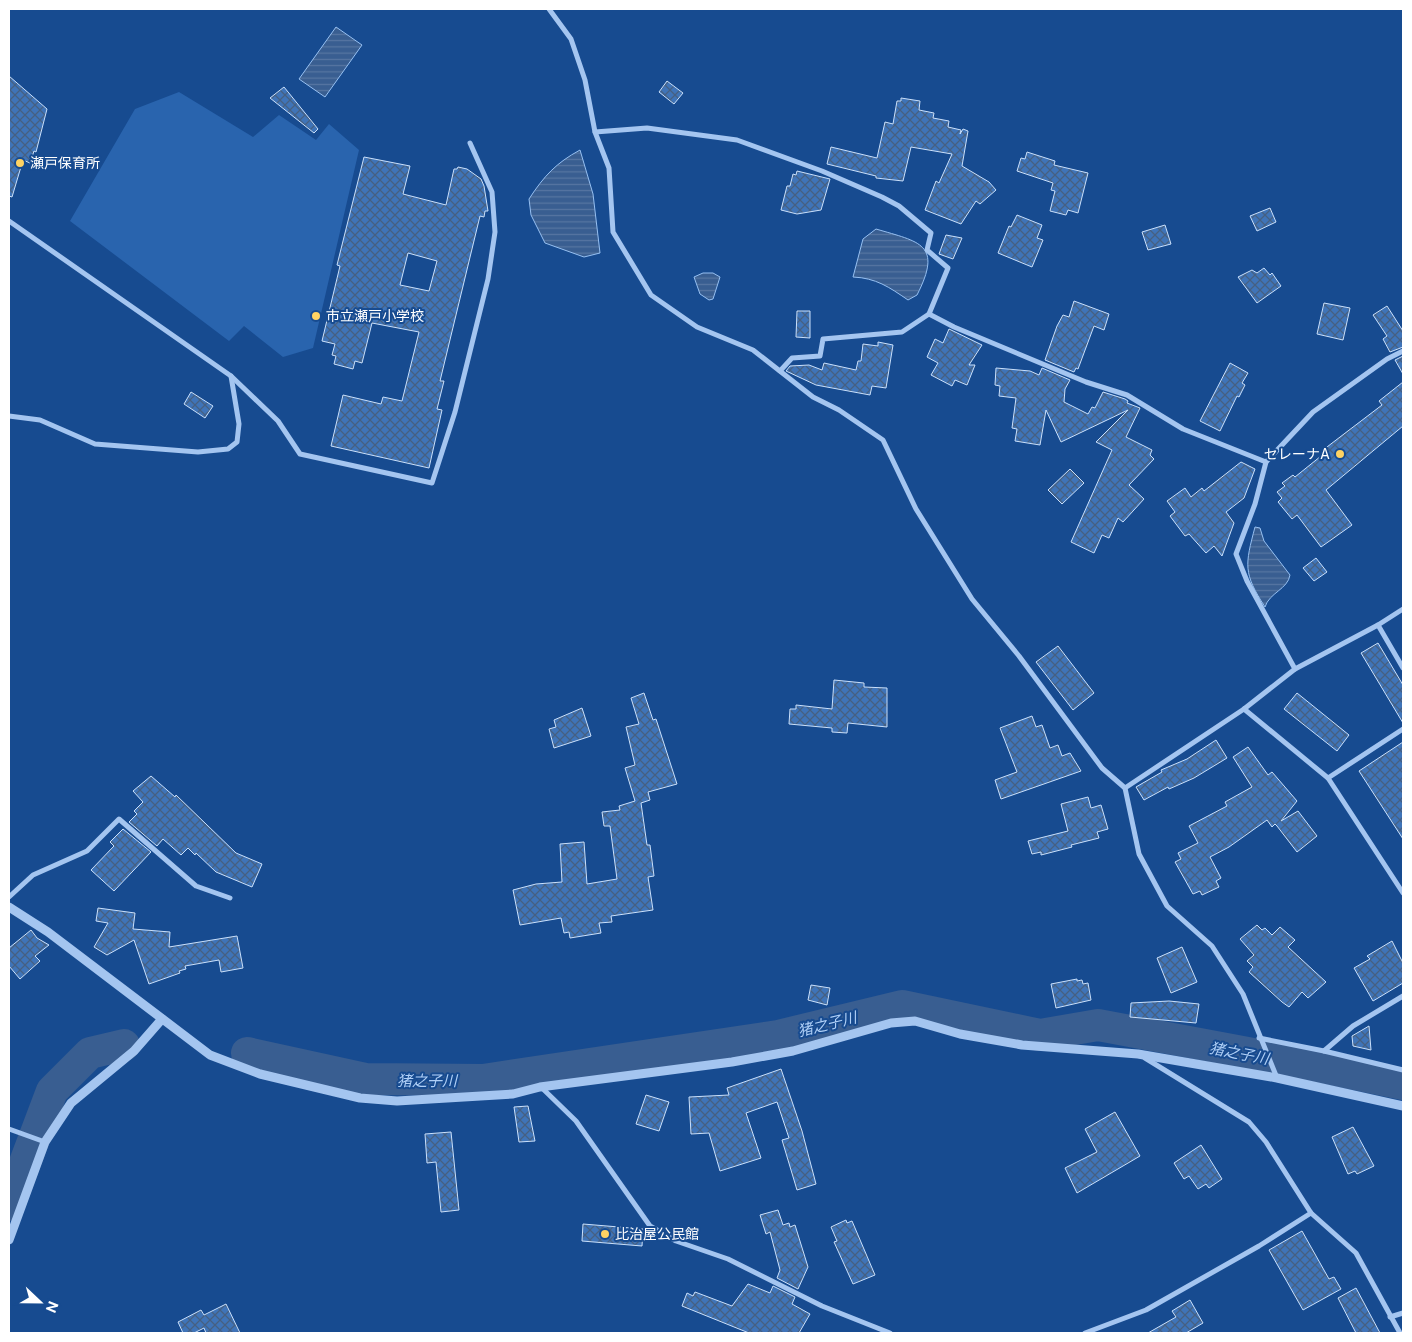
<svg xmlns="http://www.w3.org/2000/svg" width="1412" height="1342" viewBox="0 0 1412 1342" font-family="'Public Sans','Noto Sans JP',sans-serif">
  <defs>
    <pattern id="water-rules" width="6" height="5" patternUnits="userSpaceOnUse" patternTransform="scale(1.25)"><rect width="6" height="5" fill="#395e91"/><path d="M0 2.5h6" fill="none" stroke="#5776a2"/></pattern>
    <pattern id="building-cross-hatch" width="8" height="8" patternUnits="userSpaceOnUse" patternTransform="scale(1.25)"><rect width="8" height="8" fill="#3f74b8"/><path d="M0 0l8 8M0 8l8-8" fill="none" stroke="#466082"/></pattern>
  </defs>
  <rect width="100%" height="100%" fill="#174b90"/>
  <polygon fill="#2964ae" points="179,92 253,137 279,115 316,140 329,124 359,150 313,348 283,357 244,326 229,341 70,221 135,109"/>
  <g fill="url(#water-rules)" stroke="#96c0f2">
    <polygon points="336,27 362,45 325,97 299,79"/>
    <path d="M580,150L593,194L600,253L584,257L545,243L531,215L529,199C544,176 556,163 580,150Z"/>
    <path d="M876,229C920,242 943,244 917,295L908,300C889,287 876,278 853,277L863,239Z"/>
    <polygon points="703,273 713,273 720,277 713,299 709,300 700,294 694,277"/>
    <path d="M1255,527L1260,528L1264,541L1290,575C1288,589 1269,593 1265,607C1243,573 1245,565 1255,527Z"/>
  </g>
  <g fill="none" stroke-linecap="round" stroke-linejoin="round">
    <g stroke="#395e91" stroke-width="32">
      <polyline points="247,1053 365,1079 483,1080 778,1036 902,1006 1040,1035 1098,1025 1296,1062 1403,1084"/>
      <polyline points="9,1205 52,1091 90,1053 124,1045"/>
    </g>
  </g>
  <g fill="url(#building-cross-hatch)" stroke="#cae0fb" fill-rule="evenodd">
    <polygon points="9,76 47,109 36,152 34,151 30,163 23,160 12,197 9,196"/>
    <polygon points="667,81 683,93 674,104 659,92"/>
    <polygon points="284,87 318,129 314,133 270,98"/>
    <polygon points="901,98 920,101 919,110 934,113 933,118 949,121 948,127 961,130 960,134 963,129 968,131 962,166 989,182 996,190 980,204 976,201 961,224 925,210 936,181 939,183 952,154 911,147 903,181 876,178 876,176 827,164 831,147 877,158 885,122 893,124 897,101 901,101"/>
    <polygon points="1027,152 1055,161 1054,165 1088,173 1078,213 1068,210 1066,215 1050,211 1055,191 1051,190 1053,183 1017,171 1021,158 1025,159"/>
    <path d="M364,157L410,166L403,194L446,205L454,169H457L458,167L467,169L481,179L484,186L488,211H485L484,217L480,216L440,381H444L437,409L442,410L429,468L331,446L343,395L381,404L383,397L402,401L419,332L372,323L362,363L355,361L353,369L334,364L336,356L332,355L335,344L322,341L340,266L337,265ZM408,253L437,261L429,291L400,285Z"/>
    <polygon points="797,171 830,179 821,210 797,214 781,210 787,186 790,186 793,174 796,175"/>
    <polygon points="1270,208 1276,222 1257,231 1250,216"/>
    <polygon points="1017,215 1042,225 1037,238 1043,240 1032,267 998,253 1009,226 1011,227"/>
    <polygon points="1165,225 1171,244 1148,250 1142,232"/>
    <polygon points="946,235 962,238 953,259 939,254"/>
    <polygon points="1264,268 1270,275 1272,273 1281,286 1257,303 1238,277 1252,270 1257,273"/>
    <polygon points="1074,301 1109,314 1104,330 1094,326 1078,369 1076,368 1074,372 1045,360 1057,326 1063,315 1069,317"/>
    <polygon points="1324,303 1350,308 1343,340 1317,334"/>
    <polygon points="1387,306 1403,331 1403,347 1390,352 1383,339 1387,336 1373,315"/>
    <polygon points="797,311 810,311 810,338 796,337"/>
    <polygon points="949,329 982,345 969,365 975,365 967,385 955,380 952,386 931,375 938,363 927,357 935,339 943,343"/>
    <polygon points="878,342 893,345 886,388 872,386 870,395 816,385 786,371 790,366 809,365 822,370 824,363 856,370 858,361 861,361 863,344 878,346"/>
    <polygon points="1403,356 1403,374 1395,360"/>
    <polygon points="1230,363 1248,373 1242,383 1245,385 1239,397 1237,396 1220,431 1200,421"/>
    <polygon points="996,368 1030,371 1039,375 1042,368 1070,380 1065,389 1064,402 1088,414 1092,407 1095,408 1103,392 1125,399 1128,401 1127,403 1140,408 1126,437 1152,450 1150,455 1154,459 1129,485 1144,499 1123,522 1118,518 1109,538 1102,535 1094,553 1071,542 1112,450 1096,442 1128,410 1061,442 1046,410 1040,445 1015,441 1017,429 1012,428 1016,398 999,396 1000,386 995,385"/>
    <polygon points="1403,382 1403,426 1326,490 1352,525 1321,547 1297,515 1292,519 1278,502 1282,498 1277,492 1285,486 1282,483 1293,475 1295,477 1326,452 1323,450 1382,405 1379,401"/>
    <polygon points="191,392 213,406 205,418 184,404"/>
    <polygon points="1241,462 1255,469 1244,498 1226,512 1234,523 1222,556 1214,546 1206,553 1189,534 1185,536 1170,516 1175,512 1167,501 1185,488 1191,497 1202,488 1204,491"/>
    <polygon points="1070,469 1084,483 1062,504 1048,490"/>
    <polygon points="1316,558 1327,572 1314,581 1303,568"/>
    <polygon points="1378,643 1403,685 1403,723 1361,653"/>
    <polygon points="1058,646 1094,693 1073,710 1036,662"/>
    <polygon points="834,680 864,683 864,687 887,688 887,727 848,723 847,733 832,732 832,728 789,724 790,709 796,709 796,705 832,709"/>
    <polygon points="644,693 653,720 656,719 677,784 648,792 650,800 641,803 647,845 650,845 654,876 648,877 653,910 611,916 612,922 599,923 601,933 570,938 569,932 564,933 561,918 520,925 513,890 536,884 562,882 560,844 584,842 587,884 617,879 610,826 604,826 602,812 620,810 619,806 635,801 625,768 635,765 626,727 639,724 631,698"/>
    <polygon points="1297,693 1349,735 1337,751 1284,709"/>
    <polygon points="582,708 591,736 554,748 549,729 556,727 554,720"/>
    <polygon points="1032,716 1036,727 1042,725 1050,748 1058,745 1062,756 1070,753 1081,771 1001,799 995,780 1017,772 1000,728"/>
    <polygon points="1216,740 1227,758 1194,778 1169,789 1168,787 1144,800 1136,787 1162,772 1161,770 1187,759"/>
    <polygon points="1403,742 1403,839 1359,771"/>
    <polygon points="1248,747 1268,775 1272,772 1297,801 1281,821 1298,811 1317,836 1297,852 1277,826 1275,824 1272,827 1267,820 1229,847 1210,857 1221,878 1216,881 1219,887 1202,895 1200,891 1193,894 1175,862 1181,859 1178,853 1198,843 1189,826 1227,806 1225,802 1252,787 1233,757"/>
    <polygon points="151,776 175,797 176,795 236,853 262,864 252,887 216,872 196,853 195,855 188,848 181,855 163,839 157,846 129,822 137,814 134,811 143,802 133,791"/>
    <polygon points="1088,797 1091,808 1101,805 1108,829 1097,832 1099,838 1071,845 1072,847 1041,855 1041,852 1032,854 1028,841 1068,831 1061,804"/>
    <polygon points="123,829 151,852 114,891 91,870 114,846 110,842"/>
    <polygon points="98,908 135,913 133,929 170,932 169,947 237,936 243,968 221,972 219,960 185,966 186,969 179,971 180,973 149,984 134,940 107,955 94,947 108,923 96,921"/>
    <polygon points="1257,925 1262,930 1265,928 1272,935 1280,927 1295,940 1288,947 1326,982 1308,998 1302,992 1289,1007 1282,1002 1249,972 1253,967 1247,961 1254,955 1240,939"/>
    <polygon points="31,930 37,938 49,945 35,956 40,961 20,979 9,966 9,948"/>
    <polygon points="1392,941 1403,963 1403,983 1373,1001 1354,968 1370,959 1367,956"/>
    <polygon points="1182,947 1197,982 1171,993 1157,958"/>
    <polygon points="1077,979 1077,981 1082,980 1083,984 1088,983 1091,1000 1056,1008 1051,984"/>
    <polygon points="811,985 830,988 827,1005 808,1000"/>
    <polygon points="1169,1001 1199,1004 1196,1023 1130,1017 1131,1003"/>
    <polygon points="1369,1026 1371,1050 1353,1046 1352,1036"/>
    <polygon points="781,1069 802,1131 816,1184 797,1190 782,1140 789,1138 777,1102 746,1113 761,1158 720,1171 709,1133 691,1134 689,1097 729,1095 727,1088"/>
    <polygon points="646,1095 669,1102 659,1131 636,1124"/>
    <polygon points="528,1106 535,1141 519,1142 514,1107"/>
    <polygon points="1115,1112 1140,1156 1077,1193 1065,1168 1097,1152 1085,1129"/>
    <polygon points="1353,1127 1374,1166 1357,1174 1355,1171 1348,1174 1332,1137"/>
    <polygon points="451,1132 459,1210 441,1212 436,1162 427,1163 425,1134"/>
    <polygon points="1201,1145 1222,1179 1209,1188 1206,1184 1198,1189 1189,1176 1184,1179 1174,1163"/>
    <polygon points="778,1210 783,1225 789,1223 790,1227 795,1225 808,1267 798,1289 777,1278 780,1270 770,1232 766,1234 760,1215"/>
    <polygon points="846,1220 847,1223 852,1221 875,1275 853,1284 834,1242 837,1241 831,1227"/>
    <polygon points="583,1224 643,1229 642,1246 582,1241"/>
    <polygon points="1302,1231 1329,1279 1334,1277 1341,1289 1303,1310 1269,1250"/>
    <polygon points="748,1284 770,1293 773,1286 795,1297 792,1304 810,1314 799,1333 749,1333 682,1306 687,1293 693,1296 695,1292 732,1306"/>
    <polygon points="1356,1288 1380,1333 1356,1333 1338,1298"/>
    <polygon points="1190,1300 1203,1323 1186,1333 1148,1333 1176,1317 1172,1311"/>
    <polygon points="226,1304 240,1333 206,1333 204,1328 194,1333 183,1333 178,1322 201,1310 204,1315"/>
  </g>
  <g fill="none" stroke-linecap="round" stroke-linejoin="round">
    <g stroke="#a4c5f0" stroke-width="5">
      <polyline points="549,9 571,39 585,80 595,132 609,168 613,232 651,295 697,327 753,350 813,397 839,410 883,440 916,509 972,599 1019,656 1102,768 1125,788 1139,854 1167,906 1212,946 1243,994 1277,1078"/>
      <polyline points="595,132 647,128 737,140 822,171 882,197 899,206 931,233 927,250 948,268 929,314 902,332 823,339 820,356 792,358 780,371"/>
      <polyline points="9,221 231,376 278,421 300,454 432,483 455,412 488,279 495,232 492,192 470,143"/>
      <polyline points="929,314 954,327 1086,382 1127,395 1183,429 1266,462"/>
      <polyline points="9,416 40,420 95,444 198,452 228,449 237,442 239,424 231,376"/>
      <polyline points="1378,625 1403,668"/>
      <polyline points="1295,669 1247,581 1236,554 1255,504 1266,462 1313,412 1387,359 1403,351"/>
      <polyline points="1244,709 1328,778 1403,893"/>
      <polyline points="1328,778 1403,729"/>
      <polyline points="1125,788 1244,709 1295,669 1378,625 1403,609"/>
      <polyline points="9,897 33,875 87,851 119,819 196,886 230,898"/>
      <polyline points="1259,1038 1324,1051 1353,1026 1403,996"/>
      <polyline points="1324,1051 1403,1070"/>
      <polyline points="1145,1058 1249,1122 1266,1142 1311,1213 1356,1253 1400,1333"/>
      <polyline points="541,1087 576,1121 650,1226 676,1241 728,1259 822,1306 890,1333"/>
      <polyline points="9,1129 45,1142"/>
      <polyline points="1390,1317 1403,1313"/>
      <polyline points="1085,1333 1146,1310 1259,1246 1311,1213"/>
    </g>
    <g stroke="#a4c5f0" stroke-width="9">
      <polyline points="9,907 48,932 210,1055 260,1074 360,1098 397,1101 513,1094 540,1087 732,1062 793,1051 891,1023 915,1021 960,1034 1022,1045 1138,1054 1277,1078 1403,1106"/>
      <polyline points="9,1240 45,1142 71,1103 134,1051 162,1019"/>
    </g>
  </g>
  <g fill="#ffd363" stroke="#174b90" stroke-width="2">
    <circle cx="20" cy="163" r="5"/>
    <circle cx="316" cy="316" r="5"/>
    <circle cx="1340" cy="454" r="5"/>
    <circle cx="605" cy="1234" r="5"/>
  </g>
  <g text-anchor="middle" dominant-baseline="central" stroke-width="4" stroke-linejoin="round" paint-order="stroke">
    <g font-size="14" fill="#fff" stroke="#174b90" text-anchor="start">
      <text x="30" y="163">瀬戸保育所</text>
      <text x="326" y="316">市立瀬戸小学校</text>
      <text x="1330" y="454" text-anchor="end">セレーナA</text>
      <text x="615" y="1234">比治屋公民館</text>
    </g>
    <g font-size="15" font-style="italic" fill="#b0d0f7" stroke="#174b90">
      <text transform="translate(827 1024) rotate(-14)">猪之子川</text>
      <text transform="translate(1239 1053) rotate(11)">猪之子川</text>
      <text x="427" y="1080">猪之子川</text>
    </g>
  </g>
  <rect width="1412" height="1342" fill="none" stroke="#ffffff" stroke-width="20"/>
  <g transform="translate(40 1302) rotate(112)" stroke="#174b90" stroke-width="4" paint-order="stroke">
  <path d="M0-4L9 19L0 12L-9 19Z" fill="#ffffff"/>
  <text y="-8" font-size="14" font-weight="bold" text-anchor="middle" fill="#ffffff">N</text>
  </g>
</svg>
